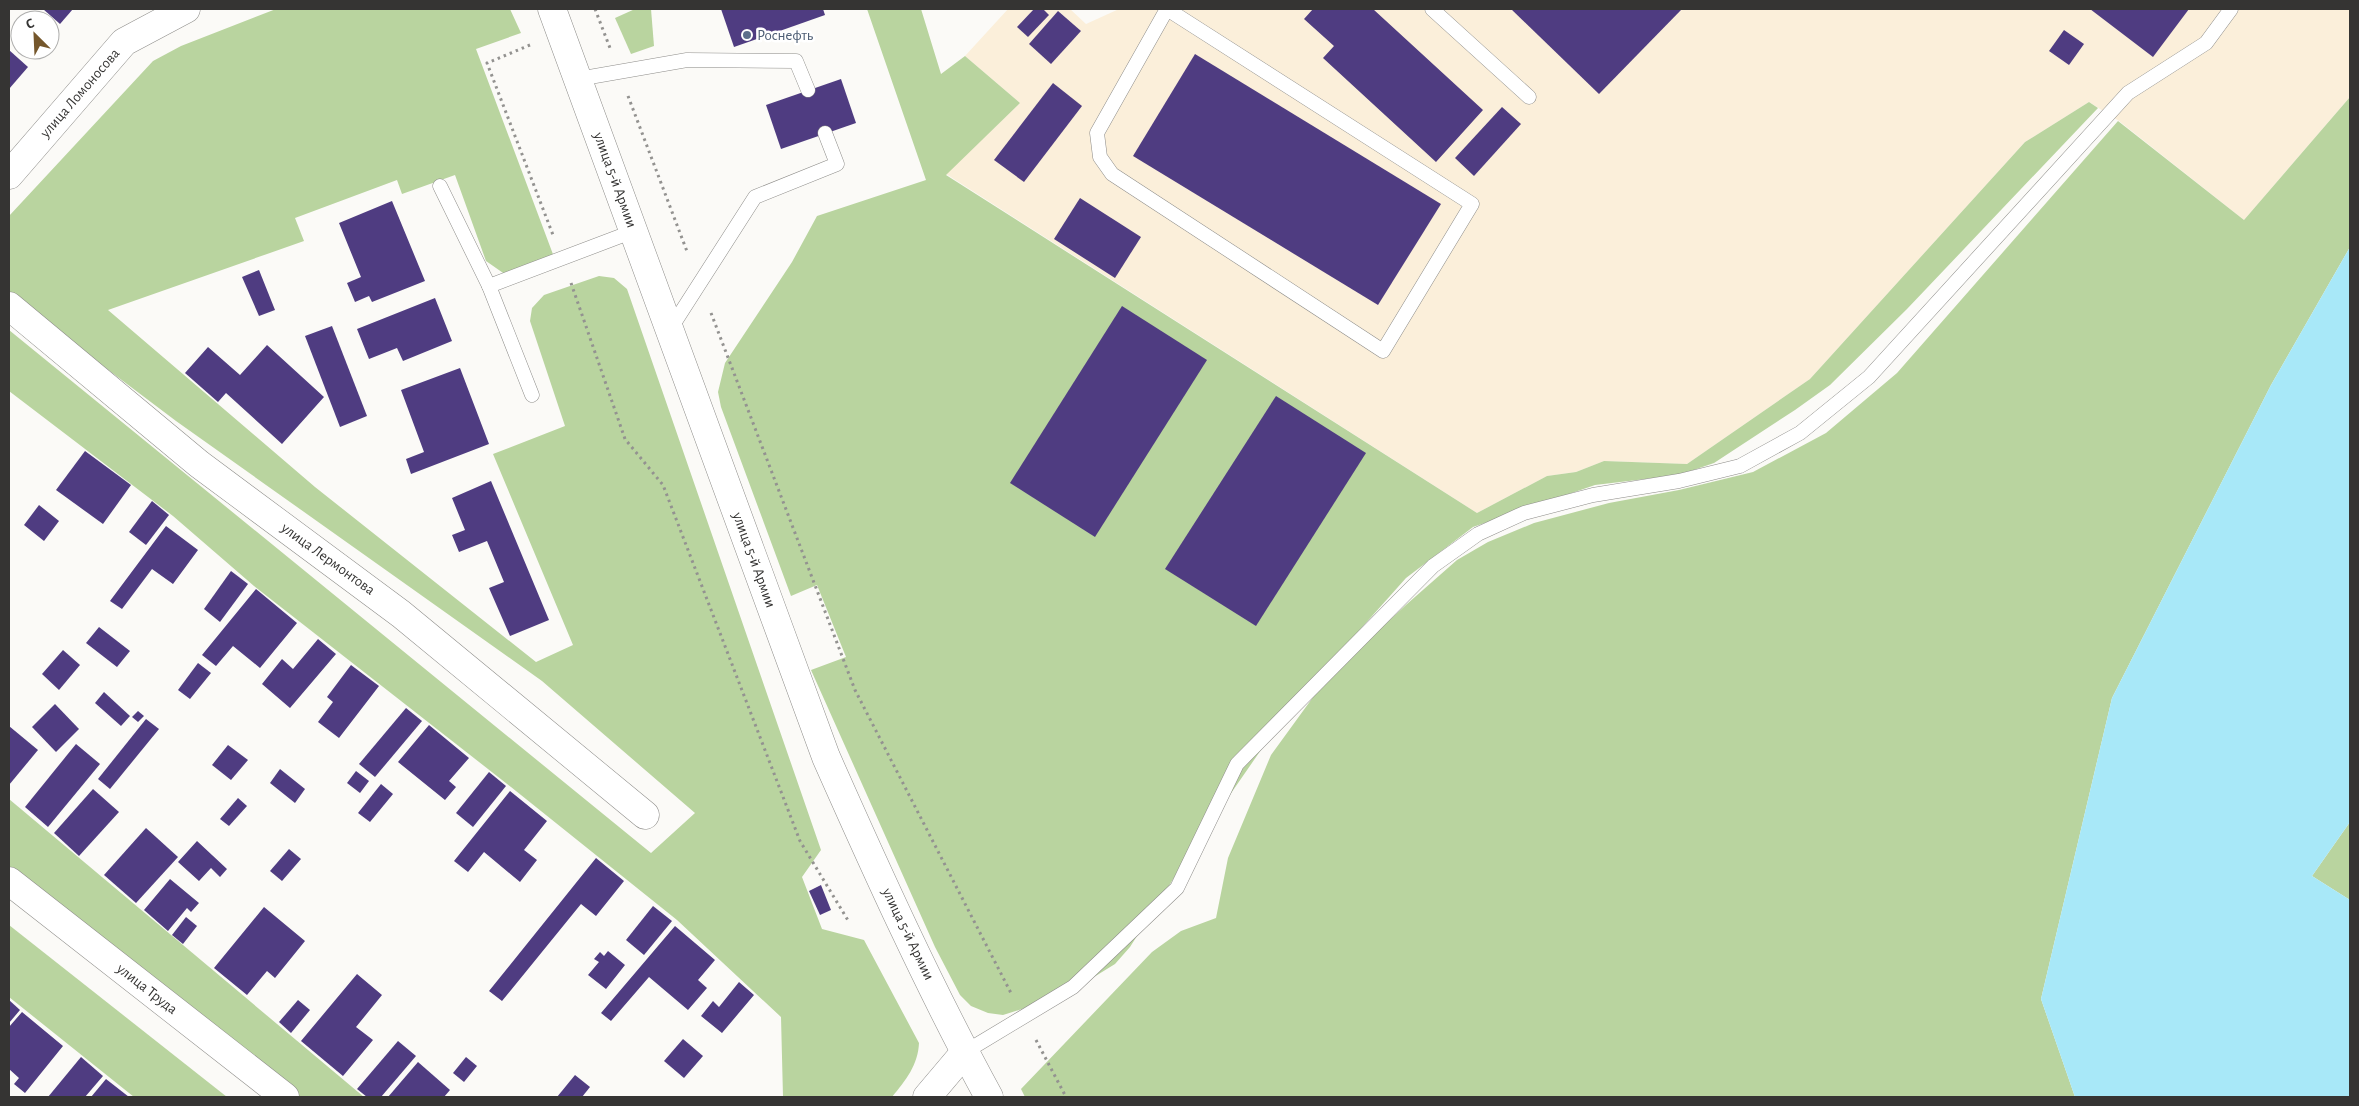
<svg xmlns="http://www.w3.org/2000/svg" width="2359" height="1106" viewBox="0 0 2359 1106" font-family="'Alegreya Sans',sans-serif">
  <rect width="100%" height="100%" fill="#fbfaf7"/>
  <polygon fill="#fbefda" points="1008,9 1070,9 1086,24 1119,9 2350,9 2350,97 2244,220 2119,121 2089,102 2025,142 1810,379 1687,464 1604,461 1576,472 1547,476 1477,513 946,174 1020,103 965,56"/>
  <g fill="#b9d49f">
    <path d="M276,9H510L521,33L476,49L554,257L506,275L486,261L455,175L402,194L397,180L295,218L304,241L108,310L315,487L536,662L573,645L493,454L565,426L530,321L532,308L544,295L599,276L614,278L627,289L821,850L802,877L822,929L864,940L919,1043C918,1065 906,1080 892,1097H783L781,1017L677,920L511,787L254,586L173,516L9,391V330L651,853L695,813L542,681L176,421L9,295V216L153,61L181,46Z"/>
    <polygon points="635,9 651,9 654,46 631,54 615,18"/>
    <polygon points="867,9 921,9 941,74 965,56 1020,103 946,175 1477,513 1547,476 1576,472 1604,461 1687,464 1810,379 2025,142 2089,102 2098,108 1907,309 1830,385 1795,410 1714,463 1679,475 1595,485 1473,527 1406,578 1290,708 1191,851 1130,947 1115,964 1094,977 1022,1009 1003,1015 988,1013 971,1006 960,995 935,947 811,670 846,657 817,585 791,596 721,407 718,392 725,363 792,262 817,216 926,180"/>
    <polygon points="2350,97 2350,247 2271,385 2112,698 2041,999 2075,1097 1025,1097 1021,1089 1152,952 1181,931 1216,918 1228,858 1271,755 1327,678 1407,604 1457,560 1488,542 1534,523 1609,503 1679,490 1753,472 1826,433 1897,373 2118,121 2244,220"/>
    <polygon points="9,799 364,1097 273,1097 9,890"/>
    <polygon points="2350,822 2350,900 2312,876"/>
    <polygon points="9,925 227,1097 134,1097 9,997"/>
  </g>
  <polygon fill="#a8e8f8" points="2350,247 2350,822 2312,876 2350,900 2350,1097 2075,1097 2041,999 2112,698 2271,385"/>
  <g fill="#4f3c81">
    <polygon points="43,9 73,9 60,24"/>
    <polygon points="721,9 823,9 825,15 734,47"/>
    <polygon points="1034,9 1043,9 1049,15 1028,37 1017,27"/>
    <polygon points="1313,9 1373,9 1483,110 1436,162 1323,58 1334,46 1304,19"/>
    <polygon points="1511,9 1682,9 1599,94"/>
    <polygon points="2090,9 2189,9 2153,57"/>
    <polygon points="1058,11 1081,31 1051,64 1029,44"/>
    <polygon points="2064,30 2084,44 2069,65 2049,51"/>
    <polygon points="9,50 28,67 9,89"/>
    <polygon points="1195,54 1441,204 1378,305 1133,156"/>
    <polygon points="841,79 856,123 781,149 766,105"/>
    <polygon points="1053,83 1082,106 1024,182 994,160"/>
    <polygon points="1502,107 1521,124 1474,176 1455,158"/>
    <polygon points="1080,198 1141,237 1115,278 1054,239"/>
    <polygon points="392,201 425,281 372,302 369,296 355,302 347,283 361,277 339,223"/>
    <polygon points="259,270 275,310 259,316 242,277"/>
    <polygon points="435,298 452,341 403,361 397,348 369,359 357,329"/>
    <polygon points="1122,306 1207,360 1095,537 1010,483"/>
    <polygon points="332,326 367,416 340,427 305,336"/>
    <polygon points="267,345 324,397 282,444 226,393 218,402 185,373 208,347 240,375"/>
    <polygon points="460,368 489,444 411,474 406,459 424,452 401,390"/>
    <polygon points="1276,396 1366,453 1256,626 1165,569"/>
    <polygon points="85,451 131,485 103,524 56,490"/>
    <polygon points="491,481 549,620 510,636 489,588 504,582 487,541 459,552 452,535 465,530 452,498"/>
    <polygon points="152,501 169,515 146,545 129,532"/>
    <polygon points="39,505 59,521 44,541 24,525"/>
    <polygon points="166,526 198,550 173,584 152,569 122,609 110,601"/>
    <polygon points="231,571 248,584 220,622 204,609"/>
    <polygon points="256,589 297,623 260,668 233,646 216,666 202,655"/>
    <polygon points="99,627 130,651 117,667 86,643"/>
    <polygon points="318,639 336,654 290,708 262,684 282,659 293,669"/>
    <polygon points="63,650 80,665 59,690 42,674"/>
    <polygon points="198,663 211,673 190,699 178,690"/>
    <polygon points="351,665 379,686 339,738 318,722 333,702 327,697"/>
    <polygon points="104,692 130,716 121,726 95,703"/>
    <polygon points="55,704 79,729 56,752 32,727"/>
    <polygon points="406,708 422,721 375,777 359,764"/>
    <polygon points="138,711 144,716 138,722 132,717"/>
    <polygon points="146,719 159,729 110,789 98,779"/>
    <polygon points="429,725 469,758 449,781 456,787 445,800 398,762"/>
    <polygon points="9,726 38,750 9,785"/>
    <polygon points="76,744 100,764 48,827 25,807"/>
    <polygon points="228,745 248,760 231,780 212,765"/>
    <polygon points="280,769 305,789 295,803 270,783"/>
    <polygon points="356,771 369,781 360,793 347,783"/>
    <polygon points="489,772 506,786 473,827 456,813"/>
    <polygon points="381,784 393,794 370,822 358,813"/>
    <polygon points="93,789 119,812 79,856 54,833"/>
    <polygon points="510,791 547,821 524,850 537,860 520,882 484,852 468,872 454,861"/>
    <polygon points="238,798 247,806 229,826 220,819"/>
    <polygon points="146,828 178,857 136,903 104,875"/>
    <polygon points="197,841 227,869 220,877 211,868 199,881 178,862"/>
    <polygon points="289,849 301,859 282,881 270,871"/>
    <polygon points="596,858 624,881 596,916 581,904 502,1001 489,991"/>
    <polygon points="170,879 199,903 191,912 187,908 168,931 144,910"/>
    <polygon points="821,885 831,910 820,915 809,891"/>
    <polygon points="653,906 672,921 644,955 626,940"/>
    <polygon points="264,907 305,941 275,978 267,971 247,995 214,968"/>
    <polygon points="186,917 197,926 183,944 172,935"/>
    <polygon points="675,926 715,960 698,980 707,988 688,1010 649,977 611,1021 601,1013"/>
    <polygon points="608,951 625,965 606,989 588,975 599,962 594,959 600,952 604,956"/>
    <polygon points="357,974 382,995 356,1027 373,1040 343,1076 301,1041"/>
    <polygon points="739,982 754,995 722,1033 701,1016 713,1001 719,1007"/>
    <polygon points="9,1000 20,1010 9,1023"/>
    <polygon points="298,1000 310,1010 291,1033 279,1022"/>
    <polygon points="22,1012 63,1046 25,1093 14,1084 19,1078 9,1069 9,1027"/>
    <polygon points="683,1039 703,1056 684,1078 664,1061"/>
    <polygon points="398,1041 416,1056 381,1097 367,1097 357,1089"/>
    <polygon points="81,1057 103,1076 85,1097 48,1097"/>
    <polygon points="466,1057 477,1066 464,1082 453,1073"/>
    <polygon points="418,1062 450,1090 444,1097 388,1097"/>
    <polygon points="575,1075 590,1087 582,1097 557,1097"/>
    <polygon points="106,1079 129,1097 91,1097"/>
  </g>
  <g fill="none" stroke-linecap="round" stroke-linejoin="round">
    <g stroke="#8e8d8a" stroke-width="15">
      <g id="lane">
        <polygon points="1167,9 1472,204 1383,351 1112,174 1100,157 1097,133"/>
        <polyline points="1432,9 1529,97"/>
        <polyline points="578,79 687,60 796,61 808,90"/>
        <polyline points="440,186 489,286 532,395"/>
        <polyline points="489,286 634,231"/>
        <polyline points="671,328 755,197 837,164 825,133"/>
        <polyline points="965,1052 1073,987 1177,888 1237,764 1433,566 1478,534 1524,513 1593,495 1679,481 1740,466 1800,433 1869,377 2128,93 2206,43 2231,9"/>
      </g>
    </g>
    <g stroke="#8e8d8a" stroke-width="29">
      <g id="street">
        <polyline points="9,175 124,42 186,9"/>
        <polyline points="9,306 199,464 401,614 645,815"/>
        <polyline points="9,881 285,1097"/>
        <polyline points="927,1097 965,1052"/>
      </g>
    </g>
    <g stroke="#8e8d8a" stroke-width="29">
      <path id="secondary" d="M552,9L826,757C877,872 929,987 989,1097"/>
    </g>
    <g stroke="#939290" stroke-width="3" stroke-dasharray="2.5 4" stroke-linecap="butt">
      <polyline points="595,9 610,48"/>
      <polyline points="530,45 487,63 553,235"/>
      <polyline points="628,96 688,254"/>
      <polyline points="571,283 625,439 663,485 800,841 849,922"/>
      <polyline points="711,313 855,690 1012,995"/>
      <polyline points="1036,1040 1066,1097"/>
    </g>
    <use href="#lane" stroke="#fff" stroke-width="14"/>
    <use href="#street" stroke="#fff" stroke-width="28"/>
    <use href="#secondary" stroke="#fff" stroke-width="28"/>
  </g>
  <circle fill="#5c6f8a" stroke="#fff" stroke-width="2" cx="747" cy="35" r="5"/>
  <g text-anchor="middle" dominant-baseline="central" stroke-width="5" stroke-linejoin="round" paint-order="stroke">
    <g font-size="15" fill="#4e5e75" stroke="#fff" text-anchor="start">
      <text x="757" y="35">Роснефть</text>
    </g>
    <g font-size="15" fill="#353433" stroke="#fff">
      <text transform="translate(80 93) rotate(-49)">улица Ломоносова</text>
      <text transform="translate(615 180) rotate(70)">улица 5-й Армии</text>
      <text transform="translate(328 559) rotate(36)">улица Лермонтова</text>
      <text transform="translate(754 560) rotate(70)">улица 5-й Армии</text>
      <text transform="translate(908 934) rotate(64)">улица 5-й Армии</text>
      <text transform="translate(147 989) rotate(38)">улица Труда</text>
    </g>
  </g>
  <rect width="2359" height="1106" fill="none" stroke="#353433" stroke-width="20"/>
  <g transform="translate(35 35) rotate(336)"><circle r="24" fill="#ffffff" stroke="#aeaead"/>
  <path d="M0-4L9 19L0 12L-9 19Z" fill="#75572c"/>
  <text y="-8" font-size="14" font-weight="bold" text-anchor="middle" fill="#353433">С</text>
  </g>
</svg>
